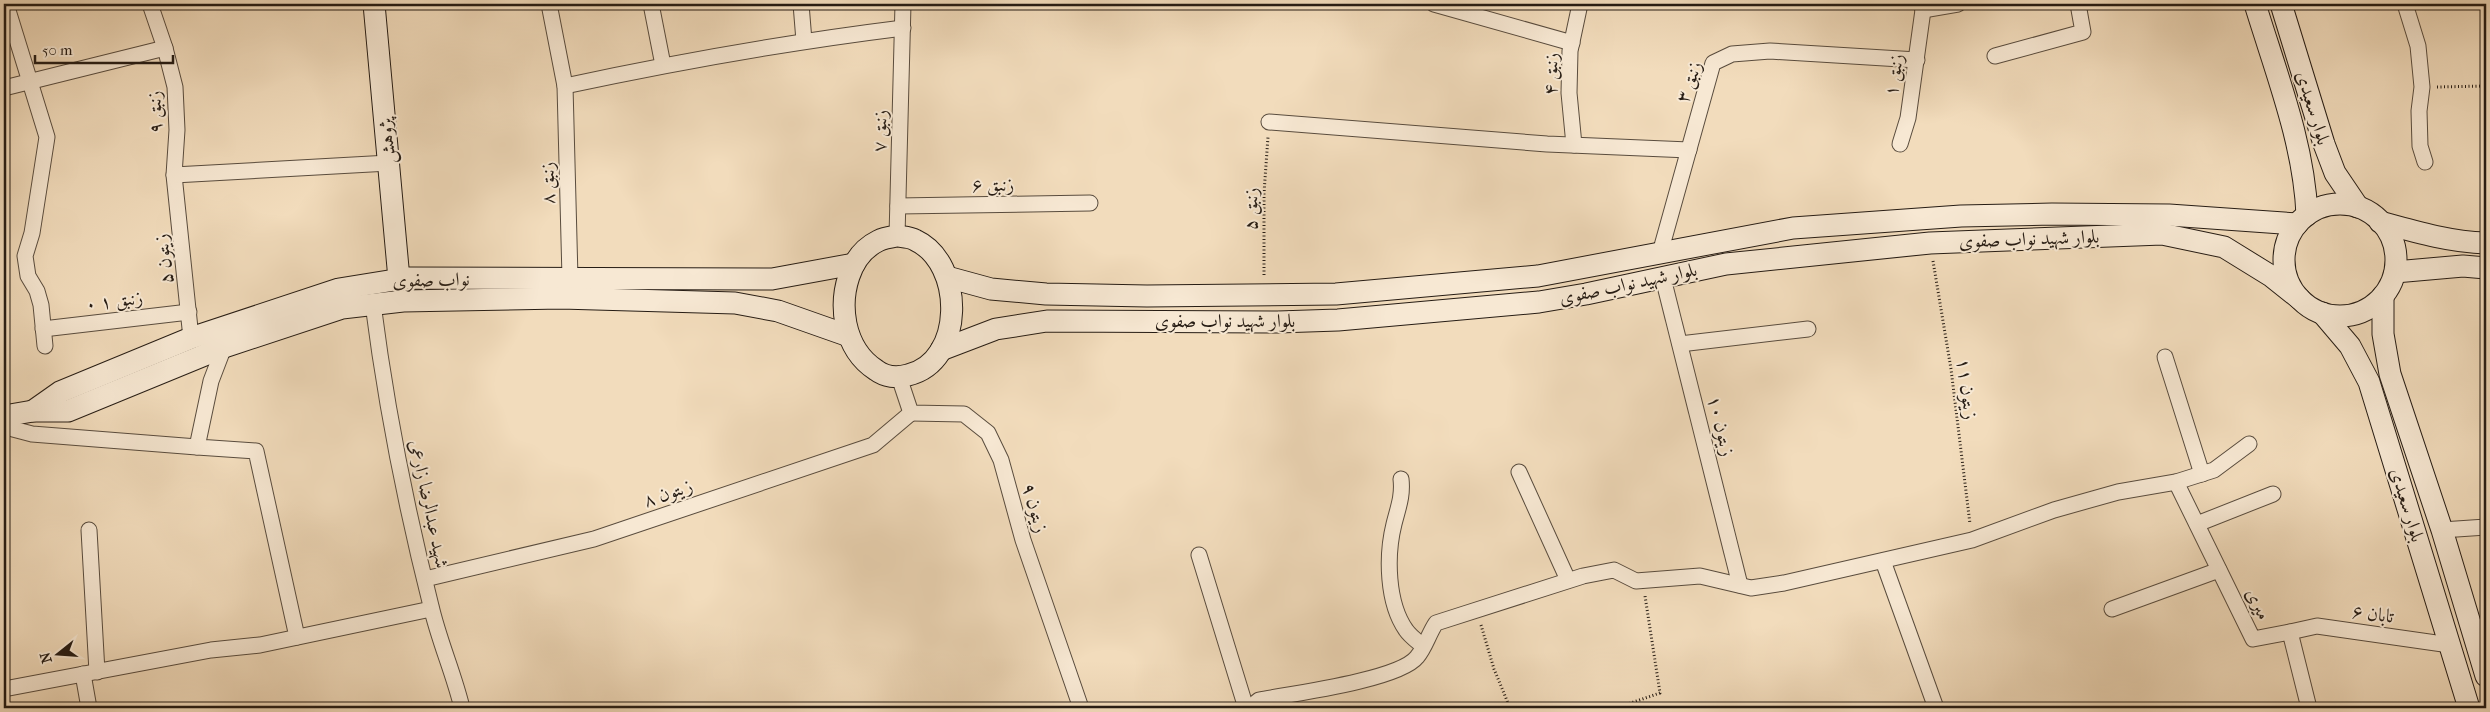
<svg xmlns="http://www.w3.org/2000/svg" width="2490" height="712" viewBox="0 0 2490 712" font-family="'IM FELL French Canon',Amiri,serif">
  <rect width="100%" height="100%" fill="#f2dcbc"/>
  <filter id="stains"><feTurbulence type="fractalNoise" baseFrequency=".004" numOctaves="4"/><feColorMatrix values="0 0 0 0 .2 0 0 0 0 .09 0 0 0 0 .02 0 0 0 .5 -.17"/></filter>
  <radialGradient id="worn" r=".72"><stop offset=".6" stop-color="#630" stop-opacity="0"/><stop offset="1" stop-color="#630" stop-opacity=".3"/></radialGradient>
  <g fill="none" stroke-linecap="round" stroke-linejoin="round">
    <g stroke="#594c3e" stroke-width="17">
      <g id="street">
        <polyline points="6,4 47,137 32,233 25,256 28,276 37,291 41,305 45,346"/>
        <polyline points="150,4 165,48 175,87 177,130 174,175 191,338"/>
        <polyline points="549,4 565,86 570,278"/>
        <polyline points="651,4 663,65"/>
        <polyline points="801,4 804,41"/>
        <polyline points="1434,4 1572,43"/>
        <polyline points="2405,4 2418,46 2422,87 2419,111 2420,146 2425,162"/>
        <polyline points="1923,10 1958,4"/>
        <polyline points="1995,56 2083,32 2078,4"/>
        <path d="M565,86C677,62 790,42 903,28"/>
        <polyline points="4,88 165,48"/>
        <polyline points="1269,122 1547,144 1689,150"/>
        <polyline points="1900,144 1908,118 1923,10"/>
        <polyline points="1574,145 1569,93 1570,51 1580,4"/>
        <polyline points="174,175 389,163"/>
        <polyline points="898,206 1090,203"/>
        <polyline points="897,236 903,4"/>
        <polyline points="1660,253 1713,63 1732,54 1770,51 1917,60"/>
        <polyline points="1663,278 1740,585"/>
        <path d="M373,304C386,406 406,507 431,606C439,641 454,674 462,708"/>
        <polyline points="43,329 189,312"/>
        <polyline points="1680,344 1808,329"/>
        <polyline points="224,347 211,381 197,447 256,451 297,637"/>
        <polyline points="2165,357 2202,474"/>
        <polyline points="899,377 911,413 964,414 988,433 1001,460 1023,540 1081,708"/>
        <polyline points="4,423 13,429 32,434 197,447"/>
        <polyline points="1519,472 1568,580"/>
        <path d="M1401,479C1403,496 1398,508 1394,524C1386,556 1387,603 1406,630C1410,636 1417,641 1423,646"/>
        <polyline points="2176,482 2253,639 2290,632 2309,708"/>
        <polyline points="2197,524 2273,494"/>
        <polyline points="89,530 97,672"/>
        <polyline points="2442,530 2486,527"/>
        <polyline points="1199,555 1246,708"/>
        <polyline points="1883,561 1936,708"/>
        <polyline points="425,579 594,539 873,445 911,413"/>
        <polyline points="2112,609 2219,570"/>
        <polyline points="2290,632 2317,626 2450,645"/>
        <polyline points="83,674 89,708"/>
        <polyline points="4,689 211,650 260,645 431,609"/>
        <path d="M1249,708L1259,700C1291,694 1399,680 1417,657C1425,648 1429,633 1436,623L1583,576L1614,570L1636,581L1700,576L1751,588L1784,583L1972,540L2054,510L2118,492L2176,482L2214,470L2249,444"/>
      </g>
    </g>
    <g stroke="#261c14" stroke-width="23">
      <g id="secondary">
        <polyline points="374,4 399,279"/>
        <path d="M2255,4C2276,73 2304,143 2307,215"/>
        <polyline points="2281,4 2324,144 2335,173 2358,207"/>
        <circle cx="2340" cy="260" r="56"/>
        <path d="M2380,222C2416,232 2450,242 2486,243"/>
        <path d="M897,236C903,237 910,237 915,240C965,263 965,362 908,375C897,378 885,377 876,370C859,359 850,343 846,324C840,294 849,255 878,241C884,238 891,237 897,236Z"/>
        <polyline points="2395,272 2463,266 2486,268"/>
        <polyline points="947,277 991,289 1046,294 1147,296 1336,294 1538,276 1793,228 1961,216 2052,214 2169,215 2297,224"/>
        <polyline points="2383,296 2383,334 2390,374 2442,530 2486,676"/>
        <polyline points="2322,313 2350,346 2369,382 2469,708"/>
        <polyline points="941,350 996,329 1047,321 1278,322 1338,320 1539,302 1586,294 1726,264 1930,243 2162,234 2224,247 2271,276 2300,299"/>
        <polyline points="33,411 60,392 191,338 339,289 407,278 772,279 854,264"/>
        <polyline points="4,416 33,411 68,411 224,347 342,308 403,301 561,298 735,303 778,311 849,336"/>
      </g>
    </g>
    <g stroke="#261c14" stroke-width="3" stroke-dasharray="1 2.5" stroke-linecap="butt">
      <polyline points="2437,87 2486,86"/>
      <polyline points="1933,261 1951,369 1970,524"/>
      <polyline points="1264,275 1264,193 1268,137"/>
      <polyline points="1481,625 1494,669 1510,708"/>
      <polyline points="1616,708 1660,693 1645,596"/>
    </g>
    <use href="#street" stroke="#f7e8d3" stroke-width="15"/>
    <use href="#secondary" stroke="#f7e8d3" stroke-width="21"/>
  </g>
  <g text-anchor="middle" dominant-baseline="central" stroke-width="4" stroke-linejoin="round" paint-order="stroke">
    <g font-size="19" fill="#261c14" stroke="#f7e8d3">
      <text transform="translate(1551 74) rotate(-88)">زنبق ۴</text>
      <text transform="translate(1894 75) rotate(-81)">زنبق ۱</text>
      <text transform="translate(1689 82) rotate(-70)">زنبق ۳</text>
      <text transform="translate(2313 108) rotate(73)">بلوار سعیدی</text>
      <text transform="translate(155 112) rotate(-92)">زنبق ۹</text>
      <text transform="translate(880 131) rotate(-88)">زنبق ۷</text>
      <text transform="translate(387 141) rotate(-95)">پژوهش</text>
      <text transform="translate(548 183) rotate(-91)">زنبق ۸</text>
      <text transform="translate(993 185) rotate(-1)">زنبق ۶</text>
      <text transform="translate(1251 209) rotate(-89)">زنبق ۵</text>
      <text transform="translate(2029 239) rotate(-2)">بلوار شهید نواب صفوی</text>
      <text transform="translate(164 259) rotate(-97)">زیتون ۵</text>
      <text transform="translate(431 280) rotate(-1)">نواب صفوی</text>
      <text transform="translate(1628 284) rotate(-12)">بلوار شهید نواب صفوی</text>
      <text transform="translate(114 301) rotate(-7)">زنبق ۱ ۰</text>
      <text x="1225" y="321">بلوار شهید نواب صفوی</text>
      <text transform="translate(1967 389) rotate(83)">زیتون ۱۱</text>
      <text transform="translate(1721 426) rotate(76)">زیتون ۱۰</text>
      <text transform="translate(668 493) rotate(-19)">زیتون ۸</text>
      <text transform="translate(429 504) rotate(78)">شهید عبدالرضا زارعی</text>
      <text transform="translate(2407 505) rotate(73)">بلوار سعیدی</text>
      <text transform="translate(1035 508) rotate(74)">زیتون ۹</text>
      <text transform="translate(2258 604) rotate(64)">میری</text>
      <text transform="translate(2373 614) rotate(8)">تابان ۶</text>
    </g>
  </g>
  <rect width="2490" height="712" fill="none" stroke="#f2dcbc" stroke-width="20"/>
  <rect x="5" y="5" width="2480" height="702" fill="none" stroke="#261c14" stroke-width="2.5"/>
  <rect x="10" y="10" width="2470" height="692" fill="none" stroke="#261c14"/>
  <g transform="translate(58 654) rotate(253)" stroke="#f7e8d3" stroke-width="4" paint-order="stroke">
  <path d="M0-4L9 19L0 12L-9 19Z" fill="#261c14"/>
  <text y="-8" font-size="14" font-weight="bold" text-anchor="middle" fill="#261c14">N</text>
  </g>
  <path d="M35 55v8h138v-8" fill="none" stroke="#261c14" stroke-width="2.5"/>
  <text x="42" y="55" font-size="15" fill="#261c14" stroke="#f7e8d3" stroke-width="4" paint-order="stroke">50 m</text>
  <rect width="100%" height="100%" filter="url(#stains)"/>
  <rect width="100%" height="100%" fill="url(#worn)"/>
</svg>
